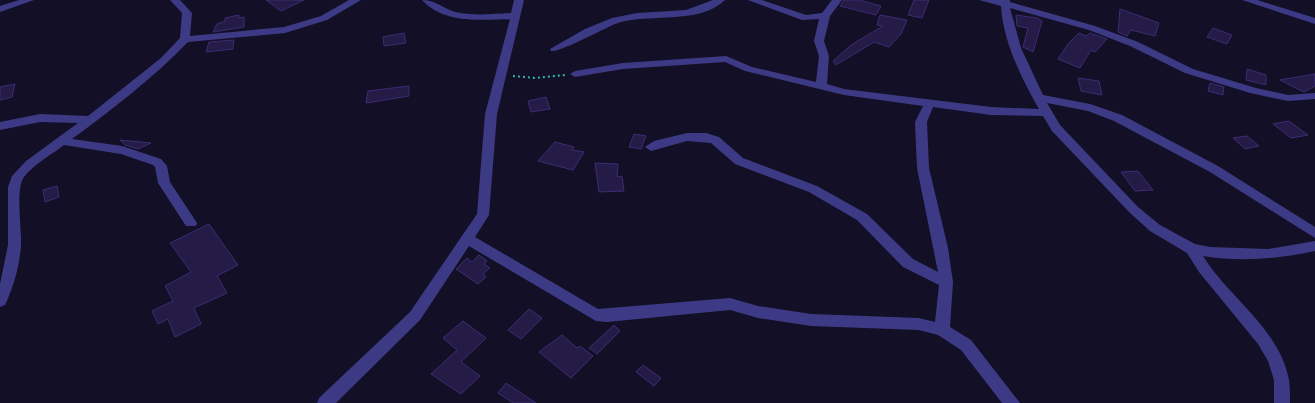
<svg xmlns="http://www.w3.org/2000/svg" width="1315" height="403" viewBox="0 0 1315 403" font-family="Montserrat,sans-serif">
  <rect width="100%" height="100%" fill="#130f26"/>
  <g fill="#241b47" stroke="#3b2d73">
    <polygon points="266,0 304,0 281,11"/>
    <polygon points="844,0 859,0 881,6 876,15 840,6"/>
    <polygon points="914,0 929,0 922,18 908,15"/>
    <polygon points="1120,9 1159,23 1155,36 1131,30 1127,36 1118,32"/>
    <polygon points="239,15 239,18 244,17 244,27 213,32 217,24 225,21 225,18"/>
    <polygon points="880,15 907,20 901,34 889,47 874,42 836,65 833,61 851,45 883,26 877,25"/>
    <polygon points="1016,15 1037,18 1042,21 1033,52 1023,47 1028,28 1017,26"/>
    <polygon points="1213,28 1232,35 1227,44 1207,37"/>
    <polygon points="404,33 406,43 384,46 383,37"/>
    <polygon points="1079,33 1086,36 1090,33 1107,39 1095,52 1091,50 1080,68 1058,59 1068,44"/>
    <polygon points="234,40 233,49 206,52 209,42"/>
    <polygon points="1247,69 1266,75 1266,85 1246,80"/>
    <polygon points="1315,74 1315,86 1304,92 1280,80"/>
    <polygon points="1078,78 1099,81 1102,95 1081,91"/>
    <polygon points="1210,83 1224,87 1223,95 1208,91"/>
    <polygon points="15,84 12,97 0,100 0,87"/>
    <polygon points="409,86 409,96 366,103 368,91"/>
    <polygon points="546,97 550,109 531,112 528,101"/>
    <polygon points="1289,121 1308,135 1291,138 1273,124"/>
    <polygon points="634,134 646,136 641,149 629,147"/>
    <polygon points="1247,136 1259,146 1245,149 1233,138"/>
    <polygon points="120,140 151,143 138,149 125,145"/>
    <polygon points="555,142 574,147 572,150 584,152 573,170 538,161"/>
    <polygon points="595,163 618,164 617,177 622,176 624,191 599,192"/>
    <polygon points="1138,171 1153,190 1135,191 1121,172"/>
    <polygon points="57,186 59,197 45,202 43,190"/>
    <polygon points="209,224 238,265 217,276 227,293 194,308 201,324 175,337 168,319 158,324 152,311 173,301 165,286 191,272 170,243"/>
    <polygon points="479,255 487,261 484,264 490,268 483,274 486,277 478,284 456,269 467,258 472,262"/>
    <polygon points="529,309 542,318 521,339 508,330"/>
    <polygon points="463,321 486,338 461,362 480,376 461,394 431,374 457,350 443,338"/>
    <polygon points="614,325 620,331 597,354 589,348"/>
    <polygon points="562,335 577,348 580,346 593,356 571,378 539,352"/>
    <polygon points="643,365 661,378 654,386 636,372"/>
    <polygon points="506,383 536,403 513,403 498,393"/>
  </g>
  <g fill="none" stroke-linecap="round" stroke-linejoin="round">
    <polyline stroke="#2fb8b0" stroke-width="2" stroke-dasharray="2 3" stroke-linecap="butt" points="513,76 536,78 565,75"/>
    <g fill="#3d3a85" fill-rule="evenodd">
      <polygon points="19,0 34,0 0,12 0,6"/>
      <path d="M170,0H180L192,13L190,36L284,27L321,16L349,0H361L327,20L285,33L188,42C153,78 113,109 72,139L122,146L161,159L167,166L170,182L197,223L196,226H186L158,183L155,167L153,165L121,154L64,145C51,155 34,164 24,177C15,189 22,229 21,246C19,267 14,286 5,305L0,307V284L8,245V187L12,176L26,161L78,123L40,122L0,130V122L40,114L88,116L161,58L180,38L182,13Z"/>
      <path d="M422,0C435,0 443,8 455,12C473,16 493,14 511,13L514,0H524L497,114L489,215L475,237L598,309L730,298L758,306L811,314L919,318L935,322L939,285L903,267L857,220L809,192L735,164L711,143L687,141L651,151L645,147L654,141L687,133H706L719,137L743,158L817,186L867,214L913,259L938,272L917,168L915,122L923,106L844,95L745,71L725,62L623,69L575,77L570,74L575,71L623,63L726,56L752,67L816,82L819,56L814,41L819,19L802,20L748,0H762L806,15L822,13L832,0H842L830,16L824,41L829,56L827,84L844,89L991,107L1039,109C1022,79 1003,42 1001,6L979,0H1010V2L1095,26L1138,42L1193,69L1256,88L1288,95L1315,93V99L1288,101L1250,93L1185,73L1130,46L1089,30L1010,8L1021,48L1043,95L1090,104L1122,115L1218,166L1315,227V238L1210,172L1114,121L1088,111L1047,103L1060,125L1138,207L1160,225L1195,244L1210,247L1268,249L1315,241V251C1279,259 1240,262 1203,256C1229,298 1279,328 1289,380C1290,387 1290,395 1290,403H1274V380L1268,361L1258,344L1199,272L1187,253L1150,231L1130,213L1052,131L1043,116L991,115L933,107L927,122L929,168L948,248L953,282L950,327L971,340L1020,403H1002L961,350L938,335L919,330L811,326L758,318L730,310L607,322L596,321L469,246L420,320L336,403H317L319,398L410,312L477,214L485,114L510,19C481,20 444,24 422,0Z"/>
      <path d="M713,0H725C701,24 651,14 621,22C607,26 560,53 551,51L550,49L585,29L612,18L637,13L686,10Z"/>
      <polygon points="1242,0 1257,0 1315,18 1315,24"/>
    </g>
  </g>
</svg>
